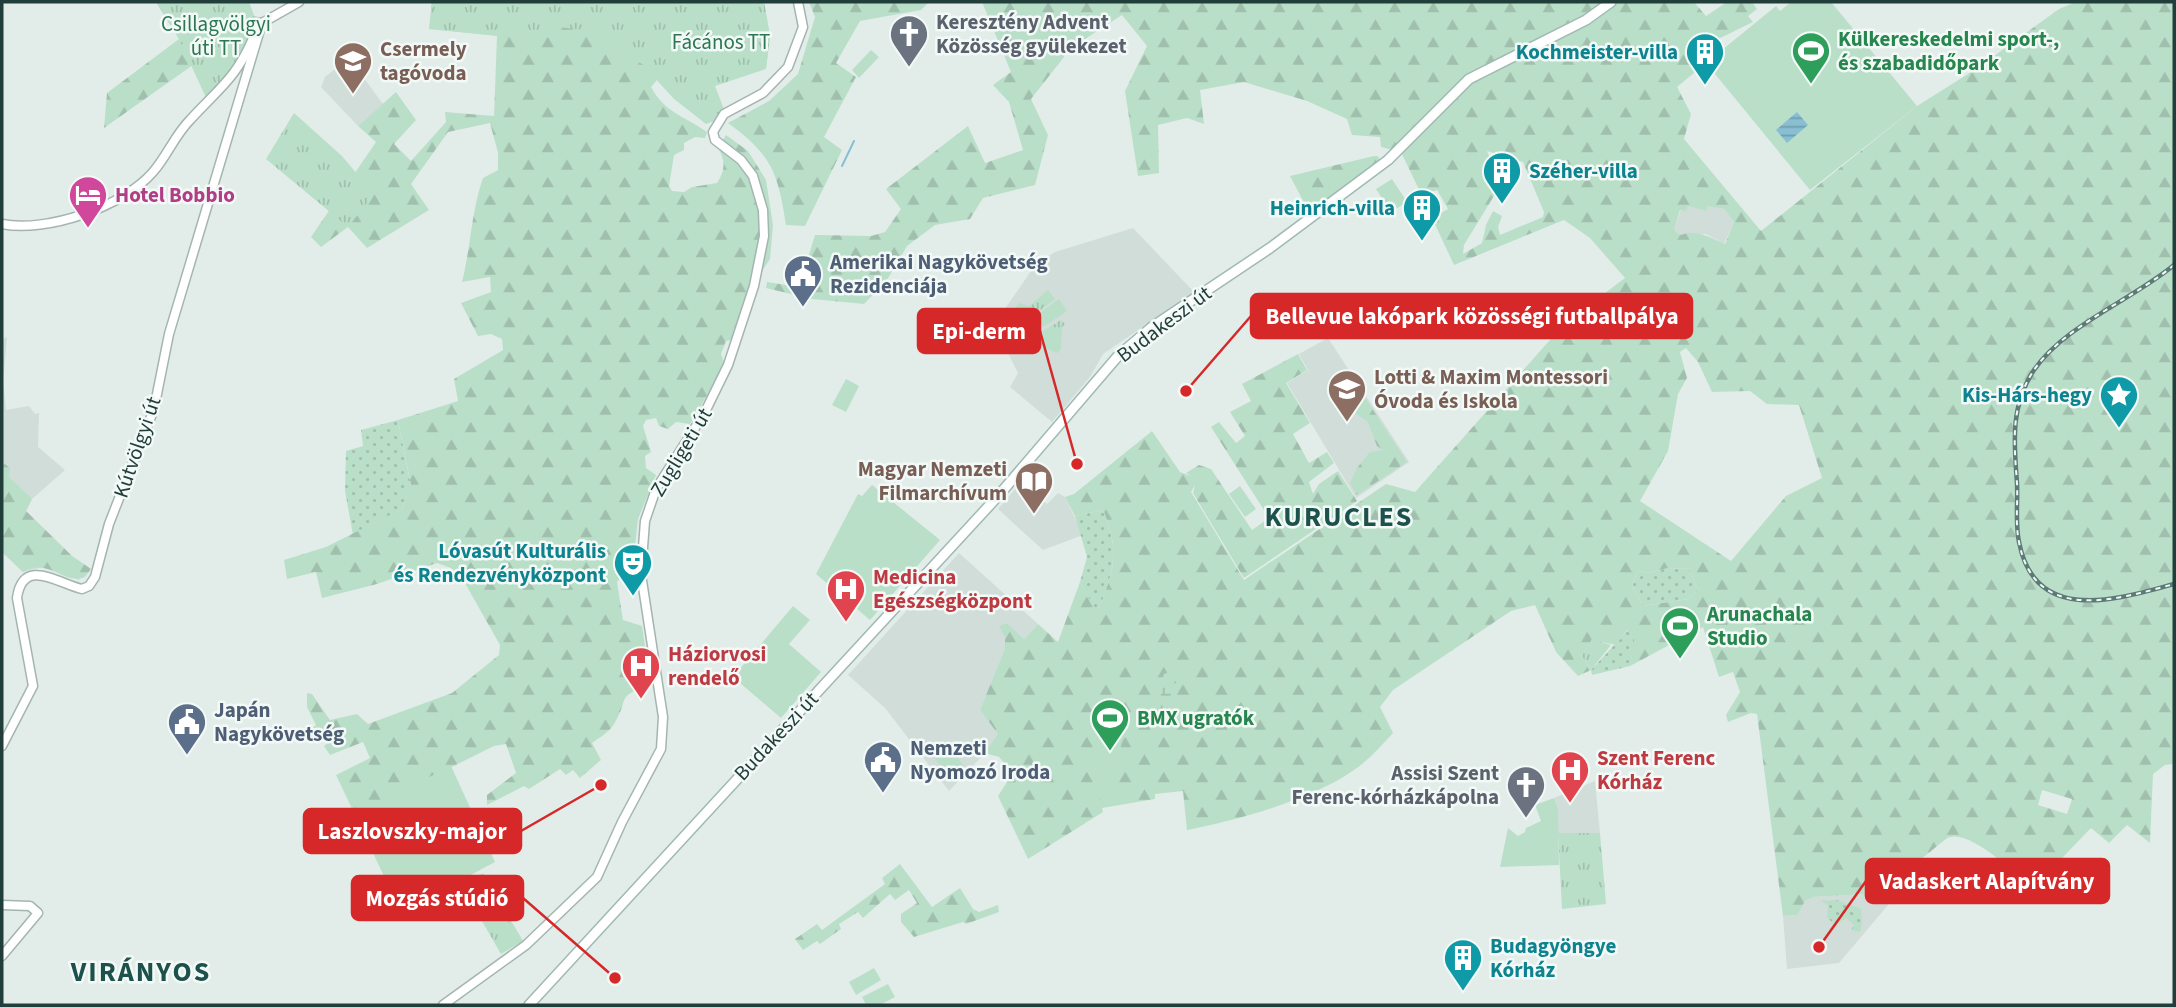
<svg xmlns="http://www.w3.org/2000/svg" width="2176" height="1007" viewBox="0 0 2176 1007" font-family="'Source Sans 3',sans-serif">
  <defs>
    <pattern id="grass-dots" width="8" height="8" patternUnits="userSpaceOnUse" patternTransform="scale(1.75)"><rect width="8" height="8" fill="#badfc9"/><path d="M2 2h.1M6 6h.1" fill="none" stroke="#a0c0ad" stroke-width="1.8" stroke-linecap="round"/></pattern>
    <pattern id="forest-firs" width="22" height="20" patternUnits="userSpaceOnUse" patternTransform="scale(1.75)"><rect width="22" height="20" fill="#badfc9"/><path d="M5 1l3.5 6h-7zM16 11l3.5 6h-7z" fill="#a0c0ad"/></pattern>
    <pattern id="wetland-marsh" width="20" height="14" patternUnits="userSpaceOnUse" patternTransform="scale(1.75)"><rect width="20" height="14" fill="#badfc9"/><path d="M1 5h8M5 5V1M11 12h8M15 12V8" fill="none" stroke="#a0c0ad"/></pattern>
    <pattern id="park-tufts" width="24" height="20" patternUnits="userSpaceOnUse" patternTransform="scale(1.75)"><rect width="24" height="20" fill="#badfc9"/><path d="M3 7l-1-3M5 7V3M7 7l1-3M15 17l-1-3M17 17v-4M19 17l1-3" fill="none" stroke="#a0c0ad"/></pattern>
    <pattern id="water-rules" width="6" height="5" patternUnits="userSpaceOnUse" patternTransform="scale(1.75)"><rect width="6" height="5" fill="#88bfd3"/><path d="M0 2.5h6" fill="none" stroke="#6f9dac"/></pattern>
  </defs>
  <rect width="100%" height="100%" fill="#e2ede9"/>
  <g fill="#d0ddd8">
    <polygon points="349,58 383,104 358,126 321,87 325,77"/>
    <polygon points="1687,205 1706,211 1708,205 1724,209 1734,222 1724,244 1706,234 1680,236 1674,230 1681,209"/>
    <polygon points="1133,228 1194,292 1103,354 1090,377 1052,422 1010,387 1018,373 1006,349 1002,313 1036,264 1055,252"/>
    <polygon points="7,337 3,381 6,410 29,406 35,414 39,413 38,447 65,470 32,499 26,511 72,556 91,569 79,580 43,567 23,572 2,552 2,339"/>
    <polygon points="1328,338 1409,462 1356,498 1287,383 1308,370 1299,354"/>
    <polygon points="1023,480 1047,504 1058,493 1065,497 1083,535 1043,550 998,509"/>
    <polygon points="959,553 1038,624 1024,639 1007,623 1005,648 980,710 999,734 985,753 949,791 885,708 848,675"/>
    <polygon points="1595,781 1600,833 1558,833 1558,809 1554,798"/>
    <polygon points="1899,892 1839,963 1787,969 1783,916 1796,915 1805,901 1813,897"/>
  </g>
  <g fill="url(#grass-dots)">
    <polygon points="398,420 411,486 402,509 353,535 345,491 346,451 363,446 361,430"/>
    <path d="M1103,510C1121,550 1113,575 1097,614L1080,582L1087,557L1075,516Z"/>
    <polygon points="1668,568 1689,569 1698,590 1688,599 1643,606 1632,585 1638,571 1648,573"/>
    <polygon points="1628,630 1636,635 1630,666 1592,675 1591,670"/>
    <polygon points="1837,900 1861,909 1862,924 1860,932 1851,930 1854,925 1846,918 1836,925 1827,918 1828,905 1821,901 1817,904 1820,901"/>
  </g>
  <g fill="url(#forest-firs)" fill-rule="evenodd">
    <polygon points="156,2 249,2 255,21 104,128 107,93 179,39"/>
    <path d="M432,2H764L770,36L766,69L650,70L657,80L651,87C665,113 683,115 707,132L705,138L695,137L684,143V150L674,155L669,186L672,191L684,192L692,187L717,183C725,171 726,161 718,148L726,135L748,151L766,180L773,225L770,259L753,285L736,339L726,341L721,354L725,365L690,424L676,422L668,429L659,426L656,418L646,420L643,426L651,452L645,456L646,468L656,475L638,519L633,563L617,582L623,620L642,626L651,686C614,695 630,700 614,724C609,732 599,738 592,743L601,760L580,778L573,770L566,775L560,769L529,789L524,786L487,805V795L516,773L506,744L494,746L355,815L336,775L370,758L363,742L330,755L324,746L330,741L327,736L317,738L311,729L316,725L307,707V693L312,694L330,720L357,714L368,724L452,693L499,655L500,645L466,585L451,568L437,563L377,584L322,598L316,572L287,579L284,560L326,547L402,509L411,485L398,420L458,401L454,379L503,350L502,339L491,334L478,336L461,303L491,292L490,277L462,282C471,247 471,212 483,178L498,170V153L490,123L448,132L411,184L429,210L367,248L348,227L321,247L311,237L376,142L358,126L396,92L416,120L394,144L411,161L446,122L445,112L494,116L497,36L429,29Z"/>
    <path d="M809,2H929L921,10L860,21L836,63L856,77L824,137L842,150L805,226L786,225C778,173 772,155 728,123L769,101L798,74L815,17Z"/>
    <path d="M982,2H1694L1706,16L1727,2H1752L1757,9L1748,16L1753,22L1710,43L1717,54L1677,87L1691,114L1684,139L1761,231L1917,106L1976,69L2059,9L2076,2H2174V764L2165,765L2153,774L2150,843L2127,825L2109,843L2091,828L2033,888C2017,875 1966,825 1946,839C1930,851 1921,862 1901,869L1897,877L1904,887L1899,892L1813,897L1805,901L1797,915L1783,916L1757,714L1751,713L1728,722L1726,715L1740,692L1733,672L1719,677L1703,627L1630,666L1635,635L1627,630L1616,645L1592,640L1582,656L1591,670L1578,676L1556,652L1535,605L1511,611L1393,690L1380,707L1393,733C1381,746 1369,760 1354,770C1314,799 1235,821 1187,830L1183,791L1155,794V799L1102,808L1103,812L1028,859L998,796L1013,773L999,757L985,753L998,734L980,710L1005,648V637L999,626L1007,623L1024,639L1038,624L1058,642L1080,582L1097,613C1113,575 1121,550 1103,510L1075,516L1065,497L1074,494L1152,431L1180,472L1191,476L1186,473L1199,465L1211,469L1252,530L1269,518L1211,427L1219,422L1236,443L1245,436L1230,412L1251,401L1242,384L1298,354L1307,370L1286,383L1310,423L1293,434L1309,463L1327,452L1334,463L1309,482L1313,494L1319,484L1338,471L1357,501L1244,578L1193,493L1195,485L1191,492L1244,580L1386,484L1415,492L1565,323L1625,278L1590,238L1564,220L1454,265L1432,218L1448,209L1437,190L1422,196L1401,152L1381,147L1380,137L1352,135L1347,119L1307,101L1244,82L1200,90L1204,124L1187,118L1158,125L1159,173L1138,176L1125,91L1147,46L1122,15L1071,48L1031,99L1048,135L1035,185L983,198L970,219L935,225L907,246L887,280L864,304L812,299L766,288L767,282L799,287L815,235L871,236L885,232L901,209L886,189L968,126L985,163L1023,150L1009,102L993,85L1011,72ZM1487,151L1523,162L1544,212L1543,217L1500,235L1498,227L1502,216L1493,211L1486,225L1482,243L1463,254L1464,245L1497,191L1510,186L1509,174L1492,163ZM1688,206L1706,211L1708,206L1724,209L1734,222L1725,244C1709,237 1698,229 1680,235L1674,230L1680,210L1686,211ZM1686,348L1698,362L1712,392L1750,391L1767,404L1799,405L1822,478L1786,496L1731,561L1640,501L1668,451L1678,394L1687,378L1680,352ZM1668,568L1689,569L1698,590L1688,599L1643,606L1632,585L1638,571L1648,573ZM2042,790L2072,799L2067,814L2038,805Z"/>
    <polygon points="1374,156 1378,156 1380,162 1310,214 1290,176"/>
    <polygon points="1358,387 1407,462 1357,495 1350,483 1357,468 1370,452 1383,450 1377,446 1368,422 1351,410 1358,405 1350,393"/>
    <path d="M2,462L10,468L9,477L32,499L26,511L72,556L91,569L85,577C64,586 49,557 23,572L2,552Z"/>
    <polygon points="900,864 932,907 960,888 973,909 979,912 998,905 999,912 966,924 963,922 914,937 901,922 901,914 917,903 909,890 895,900 890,894 863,918 858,912 839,924 841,929 820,944 817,941 803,950 795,939 817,924 822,930 885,884 882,878"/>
  </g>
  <polygon fill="url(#wetland-marsh)" points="1173,671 1177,686 1172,705 1163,710 1160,689 1164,674"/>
  <g fill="url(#park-tufts)">
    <polygon points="156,2 249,2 258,25 241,66 208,102 179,39"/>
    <polygon points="432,2 764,2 770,36 766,69 715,86 724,109 714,121 706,124 674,99 642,64 584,30 558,27 528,34 502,36 429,29"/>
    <polygon points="294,113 342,156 374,194 348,227 266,159"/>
    <path d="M1048,290L1055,299L1034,315L1035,325L1043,331L1061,320L1065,324L1062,327L1061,348L1058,353C1039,348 1020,328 1014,310L1019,303L1029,306Z"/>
    <polygon points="1592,639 1611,645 1591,670 1582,656"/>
    <polygon points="1558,833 1600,833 1606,904 1562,909"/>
    <polygon points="483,873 523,941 501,954 461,885"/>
  </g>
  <g fill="#badfc9">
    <polygon points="1791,2 1831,2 1917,106 1810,190 1706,63 1776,6 1780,11"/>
    <polygon points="871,50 879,57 859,78 852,70"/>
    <polygon points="1392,179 1407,202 1391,212 1376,189"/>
    <polygon points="1059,299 1067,311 1043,327 1035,316"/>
    <polygon points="846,379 859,386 846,412 832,405"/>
    <polygon points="872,485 940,540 870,620 816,574 858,494 862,496"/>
    <polygon points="1240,486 1256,509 1245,517 1229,494"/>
    <polygon points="793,606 810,620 789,644 821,672 781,718 733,677"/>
    <polygon points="1110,714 1120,717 1123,732 1113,805 1106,807 1092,788 1102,730"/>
    <polygon points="945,741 964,766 949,777 930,752"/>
    <polygon points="451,766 495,862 401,912 355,815"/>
    <polygon points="1554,798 1558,809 1559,865 1500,867 1508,828 1518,836 1525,832 1526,828 1541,821 1535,805"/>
    <polygon points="874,968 881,980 856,995 849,982"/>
    <polygon points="888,984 895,997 880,1005 866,1005 862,997"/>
  </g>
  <polygon fill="url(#water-rules)" points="1797,112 1808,125 1787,143 1776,130"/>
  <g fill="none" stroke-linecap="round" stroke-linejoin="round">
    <polyline stroke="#88bfd3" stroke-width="2" points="842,166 854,141"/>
    <g stroke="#a4b5b1" stroke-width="11">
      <g id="tertiary">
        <polyline points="262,23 299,2"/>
        <polyline points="256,30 254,22 262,23"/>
        <path d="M2,224C46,233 123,207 153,172C167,156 175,135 190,120C219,88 236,79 254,36"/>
        <path d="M2,746L33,686L17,598C23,556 59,584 82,589L89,586L95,577L109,524L154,409L169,334L262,23"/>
        <polyline points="2,905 30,906 38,913 2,956"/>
        <polyline points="443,1005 526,945 597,877 622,822 661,749 663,717 641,574 645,521 656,489 705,412 728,365 754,286 764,236 763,210 753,176 741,160 715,140 713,132 724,114 763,93 788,67 803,27 798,2"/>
      </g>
    </g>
    <g stroke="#a0b9b3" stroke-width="12">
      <polyline id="secondary" points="529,1005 999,495 1118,356 1152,327 1270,248 1388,160 1469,79 1586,20 1611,2"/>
    </g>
    <use href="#tertiary" stroke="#fff" stroke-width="8"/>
    <use href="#secondary" stroke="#fff" stroke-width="9"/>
    <g stroke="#5c7a76" stroke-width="4.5">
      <path id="rail" d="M2174,265C2132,300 2065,325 2034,370C2010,406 2014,443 2017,483C2018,503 2015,523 2019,542C2035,626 2119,599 2174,584"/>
    </g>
    <use href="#rail" stroke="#f3f9f7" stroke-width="2" stroke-dasharray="5" stroke-linecap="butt"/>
  </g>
  <defs>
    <g id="church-pin" transform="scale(2.0125)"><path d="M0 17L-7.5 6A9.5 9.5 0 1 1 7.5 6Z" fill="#6b7280" stroke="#f3f9f7"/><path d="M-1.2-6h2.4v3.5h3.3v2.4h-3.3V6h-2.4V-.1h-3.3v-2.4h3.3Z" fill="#fff"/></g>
    <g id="stadium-pin" transform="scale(2.0125)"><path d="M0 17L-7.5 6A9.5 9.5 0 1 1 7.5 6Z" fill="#2e9e5b" stroke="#f3f9f7"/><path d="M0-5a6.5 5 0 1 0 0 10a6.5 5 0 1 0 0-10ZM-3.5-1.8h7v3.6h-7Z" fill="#fff"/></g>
    <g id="building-pin" transform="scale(2.0125)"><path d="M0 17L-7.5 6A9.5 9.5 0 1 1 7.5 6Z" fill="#0f9aa8" stroke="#f3f9f7"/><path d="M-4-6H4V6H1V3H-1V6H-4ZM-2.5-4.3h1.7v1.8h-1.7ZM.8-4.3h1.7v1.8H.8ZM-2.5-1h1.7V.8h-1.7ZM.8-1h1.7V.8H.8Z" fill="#fff"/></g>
    <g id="school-pin" transform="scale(2.0125)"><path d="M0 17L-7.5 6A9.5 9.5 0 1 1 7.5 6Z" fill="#8d6e63" stroke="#f3f9f7"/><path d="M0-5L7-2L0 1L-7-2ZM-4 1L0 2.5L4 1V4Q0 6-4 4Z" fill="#fff"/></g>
    <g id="hotel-pin" transform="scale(2.0125)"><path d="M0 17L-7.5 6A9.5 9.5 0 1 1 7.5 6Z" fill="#d1479c" stroke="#f3f9f7"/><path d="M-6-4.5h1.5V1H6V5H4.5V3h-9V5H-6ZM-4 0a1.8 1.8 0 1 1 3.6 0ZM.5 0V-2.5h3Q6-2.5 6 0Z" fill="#fff"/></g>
    <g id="civic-pin" transform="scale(2.0125)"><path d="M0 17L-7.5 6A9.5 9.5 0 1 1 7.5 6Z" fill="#5c6f8a" stroke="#f3f9f7"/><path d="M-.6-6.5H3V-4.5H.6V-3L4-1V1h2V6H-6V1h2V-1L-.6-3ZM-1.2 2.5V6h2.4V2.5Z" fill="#fff"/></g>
    <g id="sight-pin" transform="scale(2.0125)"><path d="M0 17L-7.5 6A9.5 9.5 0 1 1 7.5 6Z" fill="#0f9aa8" stroke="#f3f9f7"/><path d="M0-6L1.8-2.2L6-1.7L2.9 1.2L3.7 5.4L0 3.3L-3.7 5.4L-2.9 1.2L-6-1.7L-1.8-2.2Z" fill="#fff"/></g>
    <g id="library-pin" transform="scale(2.0125)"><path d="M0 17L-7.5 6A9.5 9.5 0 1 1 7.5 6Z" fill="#8d6e63" stroke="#f3f9f7"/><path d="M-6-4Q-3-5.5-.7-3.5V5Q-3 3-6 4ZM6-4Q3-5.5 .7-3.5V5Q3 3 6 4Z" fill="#fff"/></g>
    <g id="theatre-pin" transform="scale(2.0125)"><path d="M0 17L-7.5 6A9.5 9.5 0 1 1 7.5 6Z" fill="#0f9aa8" stroke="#f3f9f7"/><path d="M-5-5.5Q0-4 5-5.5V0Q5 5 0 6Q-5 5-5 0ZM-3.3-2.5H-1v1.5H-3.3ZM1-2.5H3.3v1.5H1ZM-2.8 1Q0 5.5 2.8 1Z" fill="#fff"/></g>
    <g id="hospital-pin" transform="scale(2.0125)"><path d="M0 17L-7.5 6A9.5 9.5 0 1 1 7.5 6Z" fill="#e0444e" stroke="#f3f9f7"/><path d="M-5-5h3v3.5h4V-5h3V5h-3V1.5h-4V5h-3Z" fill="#fff"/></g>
  </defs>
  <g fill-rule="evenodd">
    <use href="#church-pin" x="909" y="34"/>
    <use href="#stadium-pin" x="1811" y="51"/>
    <use href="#building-pin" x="1705" y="52"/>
    <use href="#school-pin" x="353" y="61"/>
    <use href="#building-pin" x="1502" y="171"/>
    <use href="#hotel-pin" x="88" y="195"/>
    <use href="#building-pin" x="1422" y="208"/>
    <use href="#civic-pin" x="803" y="274"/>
    <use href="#school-pin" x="1347" y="389"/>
    <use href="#sight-pin" x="2119" y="395"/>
    <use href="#library-pin" x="1034" y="481"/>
    <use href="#theatre-pin" x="633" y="563"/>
    <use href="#hospital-pin" x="846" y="589"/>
    <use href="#stadium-pin" x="1680" y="626"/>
    <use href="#hospital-pin" x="641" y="666"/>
    <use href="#stadium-pin" x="1110" y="718"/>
    <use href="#civic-pin" x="187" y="722"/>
    <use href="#civic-pin" x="883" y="760"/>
    <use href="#hospital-pin" x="1570" y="770"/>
    <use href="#church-pin" x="1526" y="785"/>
    <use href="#building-pin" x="1463" y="958"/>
  </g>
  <g text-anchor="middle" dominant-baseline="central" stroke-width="5" stroke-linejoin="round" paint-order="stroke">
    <g font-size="21" font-weight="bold" fill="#5b616d" stroke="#f3f9f7" text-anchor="start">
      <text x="936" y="22">Keresztény Advent<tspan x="936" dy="24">Közösség gyülekezet</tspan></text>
      <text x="1499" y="773" text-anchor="end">Assisi Szent<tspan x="1499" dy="24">Ferenc-kórházkápolna</tspan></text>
    </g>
    <g font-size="21" fill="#2a7751" stroke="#f3f9f7">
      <text x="216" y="24">Csillagvölgyi<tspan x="216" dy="24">úti TT</tspan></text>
      <text x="721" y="42">Fácános TT</text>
    </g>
    <g font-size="21" font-weight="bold" fill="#27864d" stroke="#f3f9f7" text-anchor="start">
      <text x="1838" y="39">Külkereskedelmi sport-,<tspan x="1838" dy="24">és szabadidőpark</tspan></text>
      <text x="1707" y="614">Arunachala<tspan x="1707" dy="24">Studio</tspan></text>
      <text x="1137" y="718">BMX ugratók</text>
    </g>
    <g font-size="21" font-weight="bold" fill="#785e54" stroke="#f3f9f7" text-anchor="start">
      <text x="380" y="49">Csermely<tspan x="380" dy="24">tagóvoda</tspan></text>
      <text x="1374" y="377">Lotti &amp; Maxim Montessori<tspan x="1374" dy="24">Óvoda és Iskola</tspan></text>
      <text x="1007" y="469" text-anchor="end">Magyar Nemzeti<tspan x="1007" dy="24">Filmarchívum</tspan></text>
    </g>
    <g font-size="21" font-weight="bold" fill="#0d838f" stroke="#f3f9f7" text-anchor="end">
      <text x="1678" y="52">Kochmeister-villa</text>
      <text x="1529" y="171" text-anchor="start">Széher-villa</text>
      <text x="1395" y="208">Heinrich-villa</text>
      <text x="2092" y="395">Kis-Hárs-hegy</text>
      <text x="606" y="551">Lóvasút Kulturális<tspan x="606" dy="24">és Rendezvényközpont</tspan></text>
      <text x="1490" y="946" text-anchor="start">Budagyöngye<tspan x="1490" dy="24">Kórház</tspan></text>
    </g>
    <g font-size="21" font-weight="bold" fill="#b23c85" stroke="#f3f9f7" text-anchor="start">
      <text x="115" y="195">Hotel Bobbio</text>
    </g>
    <g font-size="21" font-weight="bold" fill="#4e5e75" stroke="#f3f9f7" text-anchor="start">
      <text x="830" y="262">Amerikai Nagykövetség<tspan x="830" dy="24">Rezidenciája</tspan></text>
      <text x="214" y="710">Japán<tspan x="214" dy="24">Nagykövetség</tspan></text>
      <text x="910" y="748">Nemzeti<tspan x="910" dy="24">Nyomozó Iroda</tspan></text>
    </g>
    <g font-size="21" fill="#213e3a" stroke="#f3f9f7">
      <text transform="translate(1164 324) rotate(-37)">Budakeszi út</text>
      <text transform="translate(137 447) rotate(-71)">Kútvölgyi út</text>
      <text transform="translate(681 452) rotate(-59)">Zugligeti út</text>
      <text transform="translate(776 736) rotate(-47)">Budakeszi út</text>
    </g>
    <g font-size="21" font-weight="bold" fill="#be3a42" stroke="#f3f9f7" text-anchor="start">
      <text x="873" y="577">Medicina<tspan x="873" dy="24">Egészségközpont</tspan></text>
      <text x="668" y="654">Háziorvosi<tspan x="668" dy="24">rendelő</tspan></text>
      <text x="1597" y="758">Szent Ferenc<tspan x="1597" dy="24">Kórház</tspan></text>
    </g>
    <g font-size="28" font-weight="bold" letter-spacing="2" fill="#1d514b" stroke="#f3f9f7">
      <text x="1339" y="517">KURUCLES</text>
      <text x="141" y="972">VIRÁNYOS</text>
    </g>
  </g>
  <path fill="none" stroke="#d62828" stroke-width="2.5" d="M1186 391L1251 316M1077 464L1040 331M601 785L521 831M1819 947L1866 881M615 978L523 898"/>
  <g fill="#d62828" stroke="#f3f9f7" stroke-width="2.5">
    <circle cx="1186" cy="391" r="7"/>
    <circle cx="1077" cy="464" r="7"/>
    <circle cx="601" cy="785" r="7"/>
    <circle cx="1819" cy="947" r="7"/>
    <circle cx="615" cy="978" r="7"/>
  </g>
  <g fill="#d62828" stroke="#d62828" stroke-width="2.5">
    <rect x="1251" y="294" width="441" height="44" rx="7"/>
    <rect x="918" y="309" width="122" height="44" rx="7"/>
    <rect x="304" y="809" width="217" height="44" rx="7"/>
    <rect x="1866" y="859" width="243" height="44" rx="7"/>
    <rect x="352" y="876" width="171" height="44" rx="7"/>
  </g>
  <g font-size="23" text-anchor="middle" font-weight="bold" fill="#fff">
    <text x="1472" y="324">Bellevue lakópark közösségi futballpálya</text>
    <text x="979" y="339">Epi-derm</text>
    <text x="412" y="839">Laszlovszky-major</text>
    <text x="1987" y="889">Vadaskert Alapítvány</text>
    <text x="437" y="906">Mozgás stúdió</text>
  </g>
  <rect width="2176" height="1007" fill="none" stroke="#213e3a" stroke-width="7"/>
</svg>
